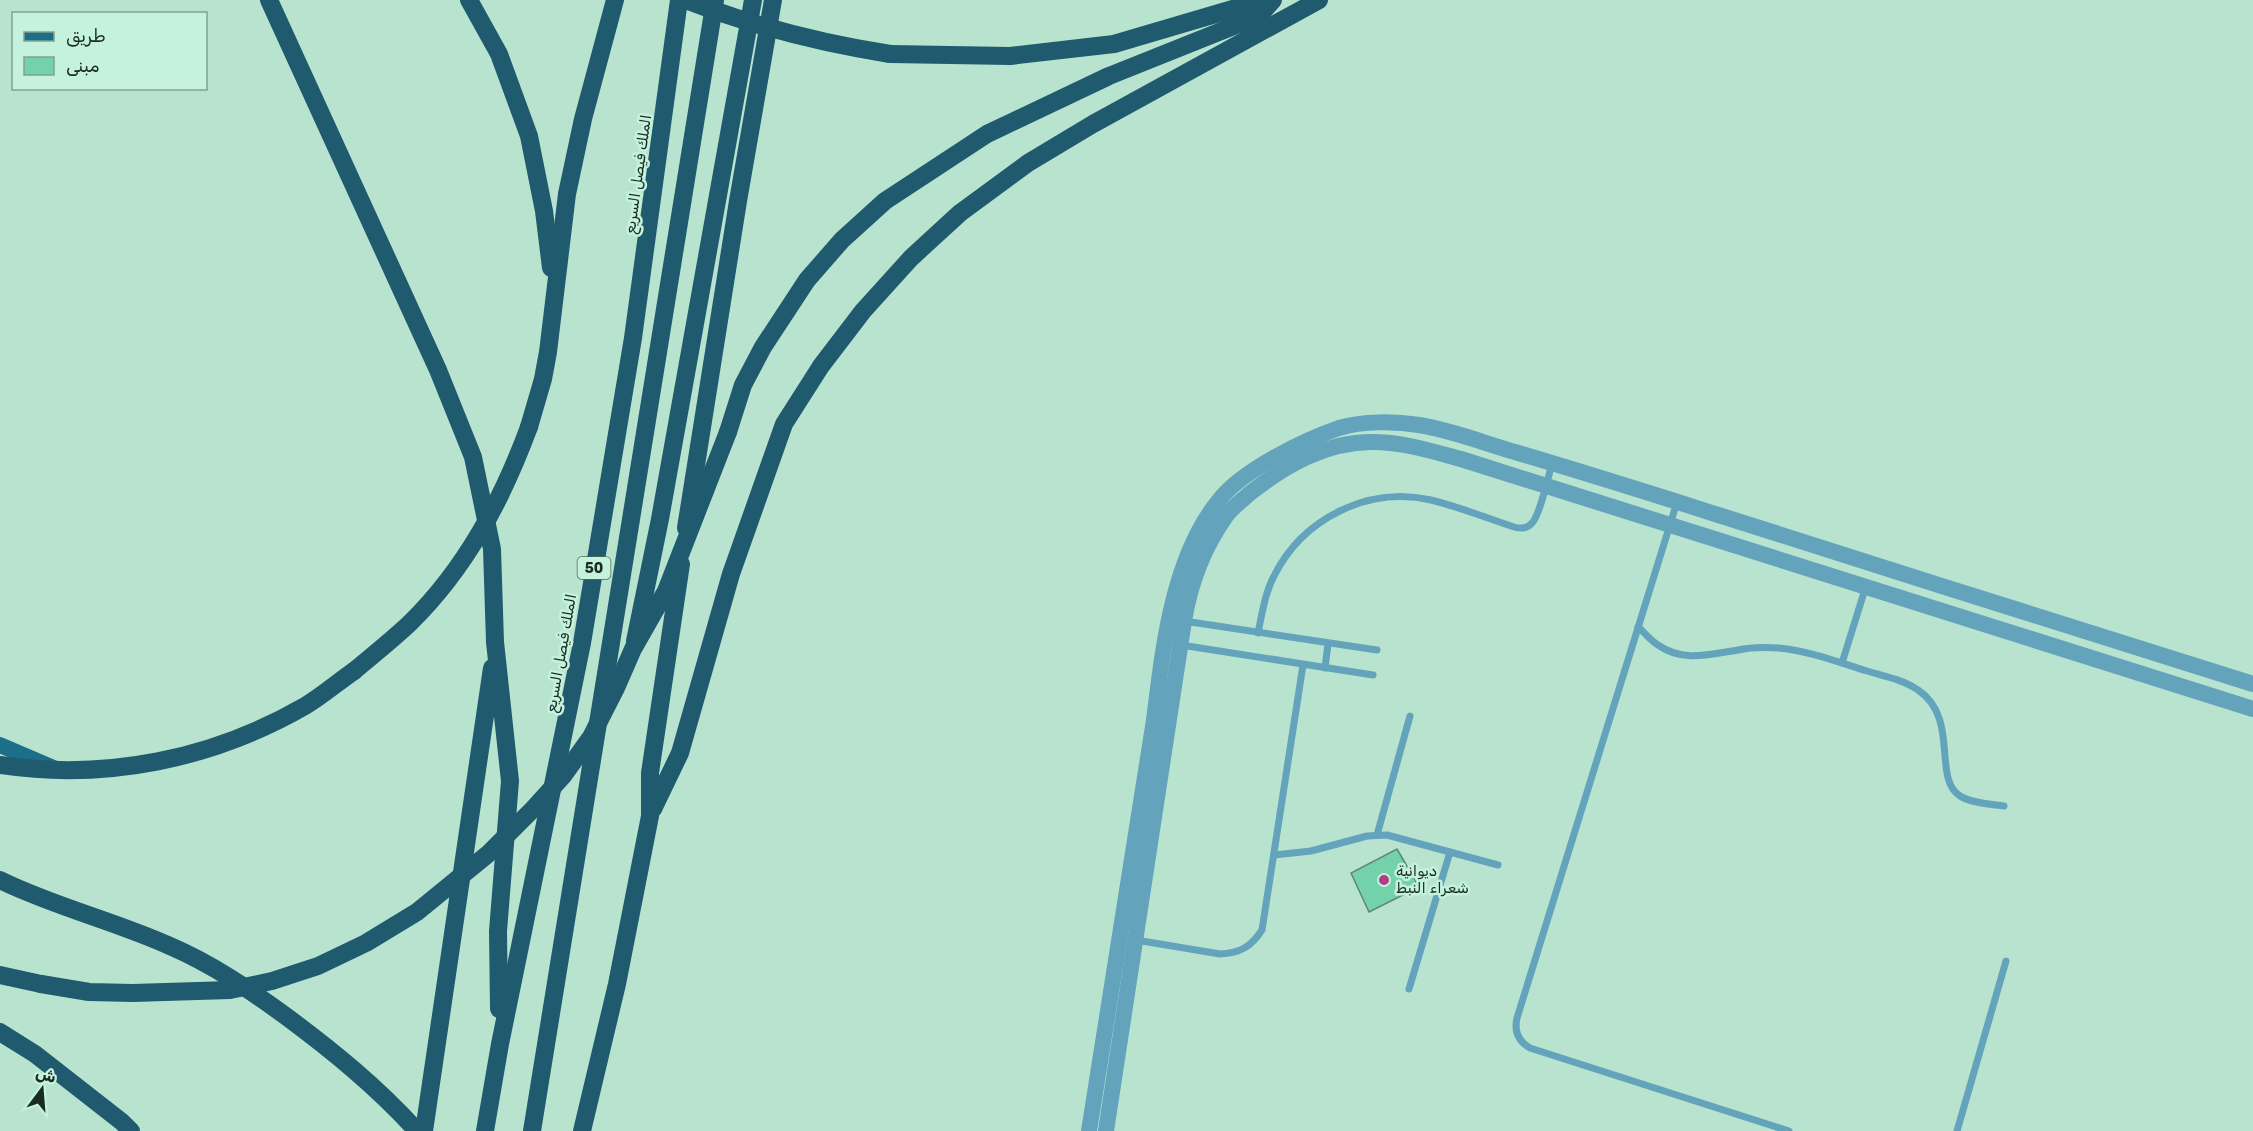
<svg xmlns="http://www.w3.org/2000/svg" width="2253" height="1131" viewBox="0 0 2253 1131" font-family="Rubik,Cairo,sans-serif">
  <rect width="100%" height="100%" fill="#b8e4cf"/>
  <polygon fill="#74d2aa" stroke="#5e8875" stroke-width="1.5" points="1397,849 1419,887 1369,912 1351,873"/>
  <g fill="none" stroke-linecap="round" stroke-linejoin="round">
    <g stroke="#63a4bc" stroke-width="7">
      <path d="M1677,502L1517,1018C1514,1031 1518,1041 1530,1048L1789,1131"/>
      <polyline points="1184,621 1377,650"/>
      <path d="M1638,627C1645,633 1651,641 1658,645C1684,663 1710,654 1738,650C1751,647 1765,647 1779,648C1809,651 1838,662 1867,671C1884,676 1904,680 1918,690C1960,718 1932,778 1960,796C1971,803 1990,804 2004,806"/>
      <path d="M1258,633C1262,614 1265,593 1274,576C1303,518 1368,486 1431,500C1459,507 1487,518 1514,527C1521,529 1527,529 1532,523C1540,515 1548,477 1552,464"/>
      <polyline points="1181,645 1373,675"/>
      <polyline points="1842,663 1866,586"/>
      <polyline points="1325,668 1328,644"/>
      <polyline points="1377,835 1410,716"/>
      <polyline points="1274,855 1311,851 1367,836 1387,835 1498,865"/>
      <path d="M1136,940L1220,954C1240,953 1251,947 1262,930L1303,665"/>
      <polyline points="1409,989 1450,852"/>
      <polyline points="1957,1131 2006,961"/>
    </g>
    <g stroke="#63a4bc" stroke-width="16">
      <path d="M1089,1131L1154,720C1163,648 1172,557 1220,499C1243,470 1304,440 1339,428C1363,421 1394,421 1419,425C1451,430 1484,443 1515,452C1579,471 1643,491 1706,511C1888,569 2071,627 2253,684"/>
      <path d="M1106,1131L1184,621C1190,584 1204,547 1226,516C1232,508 1241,501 1249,494C1284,466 1325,442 1372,442C1403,442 1431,451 1461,459L2253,709"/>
    </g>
    <polyline stroke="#1c6f89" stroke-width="16" points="0,745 56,769"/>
    <g stroke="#205a6e" stroke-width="18">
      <polyline points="269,0 438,370 473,457 492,549 495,642 510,781 498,931 499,1009"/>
      <polyline points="469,0 499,54 529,136 544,211 551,268"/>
      <polyline points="890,54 1010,56 1114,44 1263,0"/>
      <polyline points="529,427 543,379 548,352 567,194 583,119 615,0"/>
      <polyline points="728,432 743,385 763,347 807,280 842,240 885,201 987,134 1109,76 1259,16 1273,0"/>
      <polyline points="686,528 738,201 773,0"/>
      <polyline points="635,641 660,519 753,0"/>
      <path d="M0,765C106,781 213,759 305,706C322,696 338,682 354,671"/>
      <polyline points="653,809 680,753 731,574 784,424 821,366 863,311 911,258 960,213 1028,163 1093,124 1319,0"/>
      <polyline points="0,975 41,984"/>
      <polyline points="0,1032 35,1054 122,1122 131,1131"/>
      <polyline points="424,1131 492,668"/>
      <polyline points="485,1131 500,1044 582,643 633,338 679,0"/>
      <polyline points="532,1131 715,0"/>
      <polyline points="582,1131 617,984 650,816 650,773 681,564"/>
    </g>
    <g stroke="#205a6e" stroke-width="18">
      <path d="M686,0C753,26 820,43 890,54"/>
      <path d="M354,671C373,655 392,640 410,623C466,568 502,500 529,427"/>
      <path d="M0,880C55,907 115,921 170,946C212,964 250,990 287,1017C334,1052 377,1087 417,1131"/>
      <polyline points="41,984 89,992 133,993 230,990 272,981 318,966 366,943 417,912 488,854 533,809 563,776 591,737 616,688 633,649 666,591 728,432"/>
    </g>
  </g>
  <circle fill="#b53a8b" stroke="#c5f2dc" stroke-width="2" cx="1384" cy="880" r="6"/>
  <g text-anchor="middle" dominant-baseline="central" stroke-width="5" stroke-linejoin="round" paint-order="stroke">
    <rect fill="#c5f2dc" stroke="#4d675a" stroke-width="1.5" x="577.5" y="557" width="33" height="22" rx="4.5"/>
    <g font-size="14" font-weight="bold" fill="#1a2b23">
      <text x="594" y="568">50</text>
    </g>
    <g font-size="15" fill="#1a2b23" stroke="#c5f2dc">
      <text transform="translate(638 174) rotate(-82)">الملك فيصل السريع</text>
      <text transform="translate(561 653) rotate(-80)">الملك فيصل السريع</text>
    </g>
    <g font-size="15" fill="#1a2b23" stroke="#c5f2dc" text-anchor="start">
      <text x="1396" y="871">ديوانية<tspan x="1396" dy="17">شعراء النبط</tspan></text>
    </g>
  </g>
  <rect x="12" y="12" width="195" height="78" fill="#c5f2dc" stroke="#81a292" stroke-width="1.5"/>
  <rect x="24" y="32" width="30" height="9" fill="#1c6f89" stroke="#81a292" stroke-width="1.5"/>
  <text x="66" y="42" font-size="18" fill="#1a2b23">طريق</text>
  <rect x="24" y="57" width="30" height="18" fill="#74d2aa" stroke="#81a292" stroke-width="1.5"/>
  <text x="66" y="72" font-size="18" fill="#1a2b23">مبنى</text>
  <g transform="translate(42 1089) rotate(16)" stroke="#c5f2dc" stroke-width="4.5" paint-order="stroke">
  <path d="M0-4.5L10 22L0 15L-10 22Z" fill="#1a2b23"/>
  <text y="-9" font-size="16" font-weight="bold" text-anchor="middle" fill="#1a2b23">ش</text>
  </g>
</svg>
